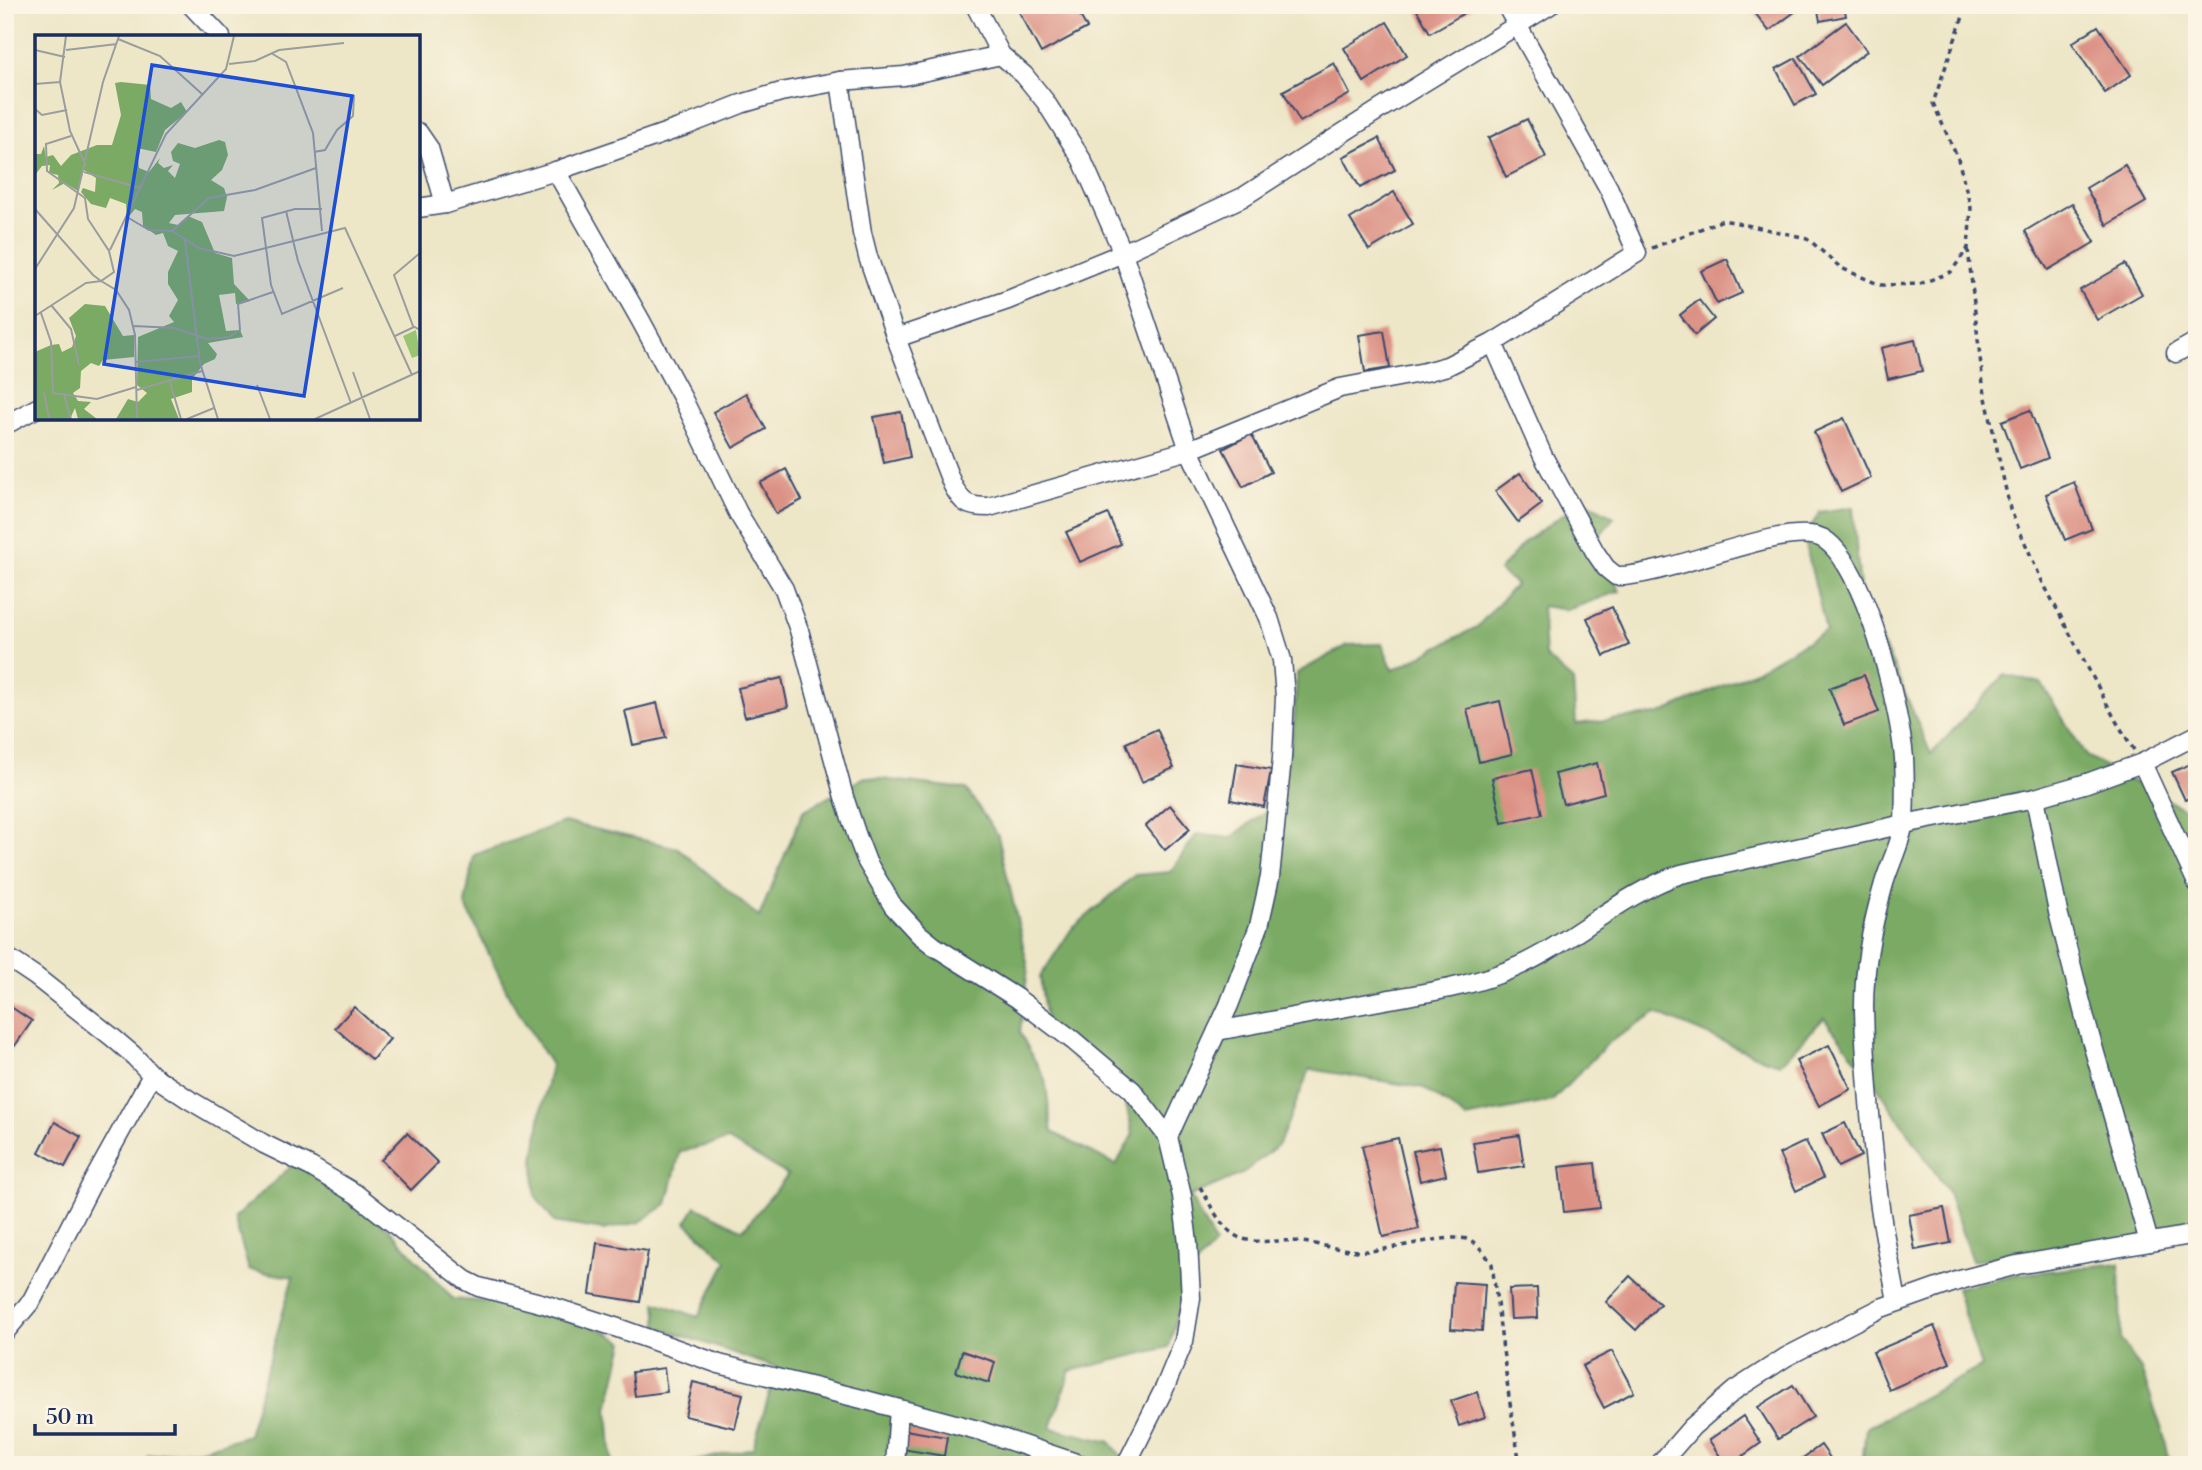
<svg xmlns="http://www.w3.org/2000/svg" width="2202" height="1470" viewBox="0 0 2202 1470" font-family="'Libre Bodoni',serif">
  <rect width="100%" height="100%" fill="#fcf5e5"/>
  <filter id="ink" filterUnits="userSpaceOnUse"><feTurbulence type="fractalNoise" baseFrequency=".0143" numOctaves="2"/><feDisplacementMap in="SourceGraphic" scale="14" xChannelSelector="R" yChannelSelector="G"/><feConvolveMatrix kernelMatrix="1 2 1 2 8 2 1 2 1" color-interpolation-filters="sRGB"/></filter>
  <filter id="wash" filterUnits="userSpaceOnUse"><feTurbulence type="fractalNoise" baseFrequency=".00686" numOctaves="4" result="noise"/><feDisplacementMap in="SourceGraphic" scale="28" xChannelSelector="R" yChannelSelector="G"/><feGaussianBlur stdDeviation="1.57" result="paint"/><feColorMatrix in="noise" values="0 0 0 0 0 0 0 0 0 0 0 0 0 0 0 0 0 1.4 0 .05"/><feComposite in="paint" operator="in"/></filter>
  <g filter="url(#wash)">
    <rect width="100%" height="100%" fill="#ede6c7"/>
    <g fill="#7aaa63" stroke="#4a6c60" stroke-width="2">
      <polygon points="1584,500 1614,517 1594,543 1620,591 1567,610 1542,606 1545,656 1573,681 1576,724 1660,714 1751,673 1826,631 1804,538 1820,512 1853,507 1861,601 1892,663 1931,754 2004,675 2041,683 2086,756 2197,816 2197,1228 2106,1243 1972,1261 1947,1190 1876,1085 1824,1018 1780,1064 1764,1059 1656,1013 1608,1043 1552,1101 1466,1118 1424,1088 1310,1069 1279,1144 1242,1174 1190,1196 1215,1244 1188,1274 1169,1347 1070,1371 1051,1428 1110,1442 1128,1465 677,1465 753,1448 777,1368 658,1327 656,1302 698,1317 727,1261 686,1222 696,1206 743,1230 788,1175 728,1140 680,1152 667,1204 640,1222 603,1230 554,1222 535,1195 534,1160 541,1112 551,1065 510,998 465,904 474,855 564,822 678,848 759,917 803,811 865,777 966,789 998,836 1028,967 1020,1033 1045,1079 1052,1132 1116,1165 1133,1134 1124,1097 1048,1038 1040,977 1071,930 1135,875 1170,872 1197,834 1231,838 1281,799 1294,722 1297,673 1348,645 1382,644 1393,670 1477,627 1516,584 1499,571 1524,542"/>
      <polygon points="296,1162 333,1184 390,1230 453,1299 563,1308 624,1342 608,1409 612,1465 147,1465 147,1456 203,1449 248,1435 293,1277 249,1270 234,1218"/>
      <polygon points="2119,1263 2121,1340 2141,1369 2164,1436 2171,1465 1862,1465 1866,1428 1981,1367 1956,1288 2012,1275"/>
    </g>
    <g id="blocks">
      <g fill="#db9184">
        <polygon points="1028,5 1074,5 1087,28 1041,53 1018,10"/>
        <polygon points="1414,5 1471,5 1473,8 1430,33"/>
        <polygon points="1749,5 1804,5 1769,31"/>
        <polygon points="1817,5 1844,5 1846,16 1820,21"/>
        <polygon points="1387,22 1407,55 1364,82 1344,48"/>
        <polygon points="1846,22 1867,51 1822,85 1800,56"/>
        <polygon points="2098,26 2131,75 2105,93 2072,43"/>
        <polygon points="1796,58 1816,94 1795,105 1776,69"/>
        <polygon points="1334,63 1350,94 1300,122 1283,91"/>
        <polygon points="1527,119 1546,157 1506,177 1488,138"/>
        <polygon points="1379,138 1395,170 1360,188 1343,157"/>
        <polygon points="2125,165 2146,202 2107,225 2086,188"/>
        <polygon points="1394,192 1413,224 1369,250 1350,219"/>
        <polygon points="2072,203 2095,242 2048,270 2025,231"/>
        <polygon points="1727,259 1742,293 1717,304 1701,271"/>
        <polygon points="2125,264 2142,294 2097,320 2080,290"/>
        <polygon points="1699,300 1714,319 1695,335 1680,315"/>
        <polygon points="1384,331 1390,368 1365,372 1359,335"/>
        <polygon points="1915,340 1922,371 1888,379 1881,348"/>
        <polygon points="746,393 766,429 733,448 713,412"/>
        <polygon points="2030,410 2048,458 2020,469 2002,421"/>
        <polygon points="901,412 910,457 884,463 874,417"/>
        <polygon points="1844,418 1871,478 1841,492 1814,432"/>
        <polygon points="1251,434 1271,472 1243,487 1223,449"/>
        <polygon points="786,469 802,500 776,514 760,483"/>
        <polygon points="1520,473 1542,504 1518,522 1495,491"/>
        <polygon points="2074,482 2092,529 2065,540 2046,494"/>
        <polygon points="1108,514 1121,544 1080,562 1066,532"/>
        <polygon points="1612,607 1629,645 1604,656 1587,618"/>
        <polygon points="1864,675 1879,712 1844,725 1829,688"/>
        <polygon points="782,678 788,707 745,717 738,688"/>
        <polygon points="1500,701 1512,754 1479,762 1467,709"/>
        <polygon points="657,703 666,738 633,745 625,711"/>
        <polygon points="1157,729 1174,768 1142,782 1126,743"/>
        <polygon points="2197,761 2197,795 2185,800 2172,772"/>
        <polygon points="1597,763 1604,793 1563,804 1555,774"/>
        <polygon points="1237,764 1271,770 1264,807 1231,800"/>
        <polygon points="1532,769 1542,814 1502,823 1492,778"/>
        <polygon points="1170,805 1190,829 1165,850 1146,826"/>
        <polygon points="5,1003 32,1021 14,1047 5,1040"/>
        <polygon points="354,1007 390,1039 372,1060 335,1028"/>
        <polygon points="1829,1045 1851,1089 1819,1106 1796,1061"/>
        <polygon points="55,1122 81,1137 65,1167 39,1152"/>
        <polygon points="1845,1123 1861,1156 1838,1167 1822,1134"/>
        <polygon points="407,1133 438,1163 411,1190 381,1160"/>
        <polygon points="1519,1135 1524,1166 1478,1173 1473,1142"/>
        <polygon points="1398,1138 1419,1229 1383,1237 1362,1146"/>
        <polygon points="1806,1141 1823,1178 1796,1191 1779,1154"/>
        <polygon points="1440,1146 1446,1175 1420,1181 1413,1151"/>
        <polygon points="1595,1163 1600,1208 1564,1212 1559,1167"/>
        <polygon points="1944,1208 1951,1243 1915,1250 1909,1215"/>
        <polygon points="597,1243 648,1251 640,1302 590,1294"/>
        <polygon points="1630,1276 1660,1304 1636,1330 1606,1302"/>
        <polygon points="1454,1282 1485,1284 1482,1331 1451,1329"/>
        <polygon points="1537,1288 1538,1318 1511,1319 1509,1289"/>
        <polygon points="1934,1326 1950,1363 1889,1390 1873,1352"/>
        <polygon points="962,1351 995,1362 989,1383 956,1372"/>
        <polygon points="1612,1351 1634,1392 1604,1408 1582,1366"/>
        <polygon points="664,1368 667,1392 635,1396 632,1372"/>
        <polygon points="693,1382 743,1394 735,1428 685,1416"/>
        <polygon points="1793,1385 1813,1417 1778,1439 1758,1407"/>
        <polygon points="1477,1392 1485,1417 1459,1426 1451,1401"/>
        <polygon points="1743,1416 1761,1443 1730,1465 1726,1465 1709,1440"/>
        <polygon points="905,1430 947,1437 944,1456 902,1449"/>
        <polygon points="1821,1445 1835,1465 1803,1465 1800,1460"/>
        <polygon points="998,1457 999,1465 963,1465 963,1463"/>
      </g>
    </g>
  </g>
  <g filter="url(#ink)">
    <use href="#blocks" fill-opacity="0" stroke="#3a4a6e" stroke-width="2"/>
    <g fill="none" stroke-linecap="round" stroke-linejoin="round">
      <g stroke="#3a4a6e" stroke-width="21">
        <g id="street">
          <polyline points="191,5 221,37"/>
          <polyline points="975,5 1001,55 1024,75 1045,101 1082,160 1123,253 1189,450 1269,618 1282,660 1285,697 1282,758 1270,877 1259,926 1229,1005 1168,1137"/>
          <path d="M840,81L862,233L868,257L896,338L952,484C962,503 966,507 989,507L1189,450L1340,388L1425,372L1447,366L1493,343L1637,253L1609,189L1506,5"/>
          <polyline points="418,132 429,148 445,204"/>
          <polyline points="556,171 641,321 683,399 738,513 784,589 799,630 844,797 857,836 867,862 893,906 919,934 934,946 1018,999 1074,1041 1132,1090 1168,1137 1182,1196 1188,1243 1191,1298 1184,1341 1165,1387 1126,1465"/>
          <polyline points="418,208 445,204 556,171 685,126 741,104 781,92 840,81 904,76 1001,55"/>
          <polyline points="896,338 1008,300 1123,253 1243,197 1377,111 1550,5"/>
          <path d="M1493,343L1543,456L1595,552L1606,568L1616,576C1665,578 1786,520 1822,538C1865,561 1900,710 1904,758C1905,778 1905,801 1904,821C1902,842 1888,867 1883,887C1872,925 1864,967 1864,1007C1865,1068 1871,1131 1878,1192C1882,1229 1891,1265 1897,1302"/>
          <polyline points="2176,353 2197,341"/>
          <polyline points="5,425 37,408"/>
          <polyline points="2142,763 2197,883"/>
          <polyline points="2035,798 2058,912 2086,1022 2149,1242"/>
          <polyline points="5,956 35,976 112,1037 132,1054 152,1075 188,1099 264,1144 311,1167 356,1194 465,1280 479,1287 544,1304 615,1327 719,1364 862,1399 981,1431 1082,1465"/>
          <path d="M1217,1031C1273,1021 1329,1010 1385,1000C1423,993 1462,988 1499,974C1565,951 1615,896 1681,874L1904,824L2035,798L2087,783L2142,763L2197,735"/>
          <polyline points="5,1332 32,1300 92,1183 152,1075"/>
          <polyline points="895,1465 899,1409"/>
          <polyline points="1659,1465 1692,1427 1735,1390 1786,1357 1881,1308 1960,1280 2017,1265 2197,1234"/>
        </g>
      </g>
      <g stroke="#3a4a6e" stroke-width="3.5" stroke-dasharray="5 5" stroke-linecap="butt">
        <polyline points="1652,248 1723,220 1807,238 1841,268 1880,285 1920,284 1951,272 1968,248 1971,208 1958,159 1933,103 1967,5"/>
        <polyline points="1968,249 1983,384 2010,509 2042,581 2116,721 2134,750"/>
        <path d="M1200,1187C1210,1203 1221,1230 1240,1238C1256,1244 1276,1240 1293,1241C1319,1243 1342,1252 1368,1251C1393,1250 1451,1232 1470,1240C1479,1245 1486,1255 1492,1264L1509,1397L1520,1465"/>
      </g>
      <use href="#street" stroke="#fff" stroke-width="18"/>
    </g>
  </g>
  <g transform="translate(35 35)">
    <rect width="385" height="385" fill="#ede6c7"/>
    <path d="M381,295L385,320L377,323L368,301Z" fill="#99c471"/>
    <path d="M86,47L115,50L116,64L136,73L146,67L152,77L130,95L121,117L102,113L104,133L114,137L125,123L123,128L129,133L138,130L133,136L140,143L145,129L138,126L136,117L143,108L160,113L184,105L190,107L193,120L187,135L176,145L189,153L192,162L189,176L140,180L134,188L143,190L153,181L167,187L180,218L197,223L199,249L215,266L201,269L200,258L184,260L191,296L205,295L208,302L173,308L182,319L180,324L169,329L157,344V357L136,364L144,384H81L93,364L103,367L112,358L102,350L103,302L139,287L134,281L143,265L133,249V237L143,216L133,211L128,198L121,200L108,191L107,177L100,174L92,184L91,169L75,163L71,173L56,169L46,157L48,153L60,157L61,143L49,135L43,156L30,148L17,155L24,148L23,140L14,138L15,130L7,131L0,140V119H6L9,111L11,122L18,120L26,131L36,120L62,110H77L86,80L80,48ZM50,269L70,271L88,301L99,300V322L68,325L64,331L56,328L46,336L45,353L38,358L43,366L56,367L49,374L62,384H43L40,373L35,384H0V317L16,310L24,309L27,317L37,312L41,301L34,283Z" fill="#7aaa63"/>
    <path fill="none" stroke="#999d9d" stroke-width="2" d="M31,1L25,47L35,96L51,131M83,4L125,21L167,59M0,15L30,22M31,15L82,9M236,18L251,27L278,98L287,196M194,29L220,26L244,15L309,8M0,49L25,47M0,74L7,80L32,75M279,117L290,115L302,95L318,81L319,60M49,137L105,153M0,174L58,240L66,246L79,237L74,216L53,184L50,163L12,136L11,109L36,101M287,174H260L227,183L236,250L247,279L308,253M251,176L263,226L316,368M92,182L114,195L137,196L174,163L220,155L281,133M137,196L164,213L199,221L310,193L377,340M150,205L165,328L183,384M75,215L131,99L191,34L199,1M385,218L359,240L378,291L385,295M0,234L39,173L68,47L84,1M16,270L36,294L44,330M6,278L16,307L18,358L62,364L101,352M0,281L51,248L66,246L81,255L94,275L100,300L102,384M99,291L140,293L172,304L194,302L205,295L203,269L238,257M360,301L379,292M101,327L164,321M318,337L335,384M134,344L146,384M222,350L235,384M102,355L167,336M9,357L14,384M29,360L36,384M152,384L179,373M280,384L385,336"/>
    <path fill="#1d4ed8" fill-opacity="0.15" stroke="#1d4ed8" stroke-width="3.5" d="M117,30L317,61L269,361L69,329Z"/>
    <rect width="385" height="385" fill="none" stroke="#1b2f5e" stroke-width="3.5"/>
  </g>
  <rect width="2202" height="1470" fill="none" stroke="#fcf5e5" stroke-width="28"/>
  <path d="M35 1424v10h140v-10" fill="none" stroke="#1b2f5e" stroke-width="3.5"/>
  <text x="46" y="1424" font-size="21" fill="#1b2f5e" stroke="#fcf5e5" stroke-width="5" paint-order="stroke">50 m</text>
</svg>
